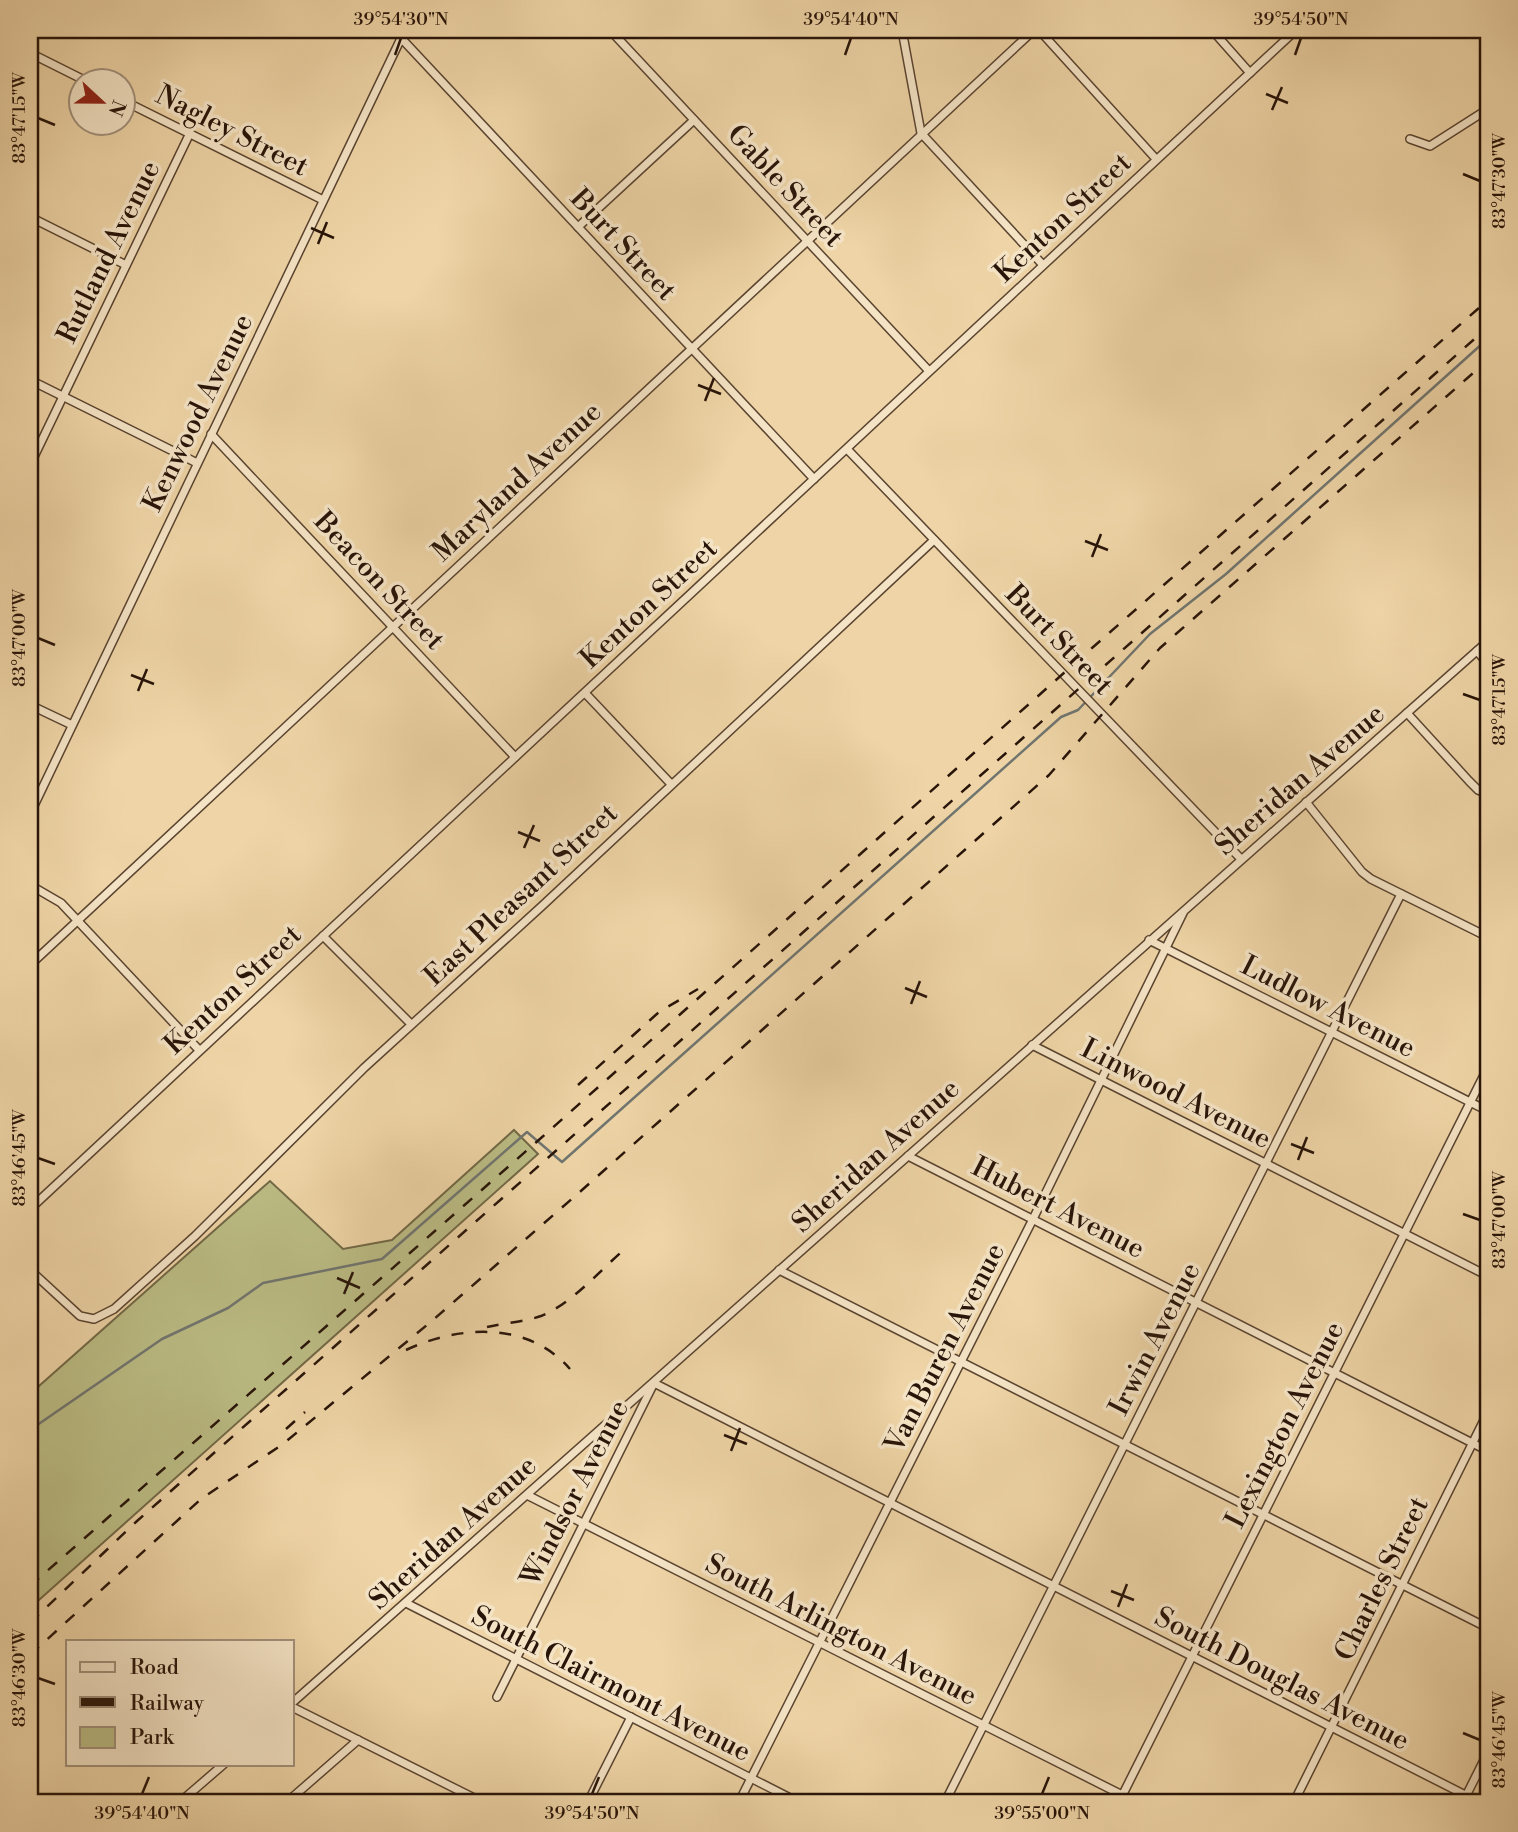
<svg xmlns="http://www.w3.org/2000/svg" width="1518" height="1832" viewBox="0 0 1518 1832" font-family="'Libre Bodoni',serif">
  <rect width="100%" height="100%" fill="#eed4a6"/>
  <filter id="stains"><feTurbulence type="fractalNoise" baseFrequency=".00286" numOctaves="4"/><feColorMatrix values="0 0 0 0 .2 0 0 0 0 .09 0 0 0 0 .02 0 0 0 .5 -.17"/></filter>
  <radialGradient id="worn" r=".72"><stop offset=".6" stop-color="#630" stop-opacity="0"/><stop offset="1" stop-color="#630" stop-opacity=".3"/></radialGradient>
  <polygon fill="#bbbc84" stroke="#726846" stroke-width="2" points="514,1130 538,1154 30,1608 30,1394 270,1181 343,1249 392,1240"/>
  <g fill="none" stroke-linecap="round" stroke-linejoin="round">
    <polyline stroke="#707570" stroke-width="2.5" points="30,1430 162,1339 228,1308 263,1283 382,1259 527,1132 562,1162 1061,717 1078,710 1150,634 1226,574 1483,343 1488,346"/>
    <g stroke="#5a4430" stroke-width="10">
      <g id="minor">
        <polyline points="610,30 929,371"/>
        <polyline points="902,30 921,133 1043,265"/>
        <polyline points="1039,30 1156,159"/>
        <polyline points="1212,30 1250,73"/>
        <polyline points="401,38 814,479"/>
        <polyline points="30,53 84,80"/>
        <polyline points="122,100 323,200"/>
        <polyline points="1410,139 1430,146 1488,109"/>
        <polyline points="30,217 126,265"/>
        <polyline points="578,227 694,120"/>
        <polyline points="30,380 197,463"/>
        <polyline points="211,434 515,757"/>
        <polyline points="847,449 1241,859"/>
        <polyline points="30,465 190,133"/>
        <polyline points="1477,651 1488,664"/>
        <polyline points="585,693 671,784"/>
        <polyline points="30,705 72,725"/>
        <polyline points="1407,713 1469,781 1478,790 1488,794"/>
        <polyline points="1306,802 1362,872 1371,879 1488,937"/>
        <polyline points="30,814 405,30"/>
        <polyline points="30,885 61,903 199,1050"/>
        <polyline points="323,936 411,1024"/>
        <polyline points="1149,940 1488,1111"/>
        <polyline points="30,965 1034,30"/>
        <polyline points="1032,1045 1488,1276"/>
        <polyline points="908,1156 1488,1451"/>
        <polyline points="30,1209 1296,30"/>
        <polyline points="30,1270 80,1316 94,1319 114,1309 195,1236 364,1068 542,906 934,540"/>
        <polyline points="779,1270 1488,1628"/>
        <polyline points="527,1495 1136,1802"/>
        <polyline points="406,1603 798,1802"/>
        <polyline points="497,1697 654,1383 1479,1802"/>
        <polyline points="292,1703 1488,641"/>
        <polyline points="292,1707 482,1802"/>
        <polyline points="180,1802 224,1764"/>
        <polyline points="287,1802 358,1740"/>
        <polyline points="588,1802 631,1717"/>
        <polyline points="739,1802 1033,1219 1183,913"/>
        <polyline points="945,1802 1401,894"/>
        <polyline points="1119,1802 1488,1067"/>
        <polyline points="1294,1802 1488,1412"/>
        <polyline points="1463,1802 1488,1752"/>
      </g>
    </g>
    <use href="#minor" stroke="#f4e3c5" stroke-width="7"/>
    <g stroke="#281409" stroke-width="2.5" stroke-dasharray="12 12" stroke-linecap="butt">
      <polyline points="578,1085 659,1012 698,989"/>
      <path d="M487,1327C504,1323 524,1322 541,1316C573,1303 600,1270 626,1248"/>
      <path d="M406,1350C460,1325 528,1321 570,1369"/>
      <polyline points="286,1429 305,1412"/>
      <polyline points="30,1586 541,1138 1092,648 1488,300"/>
      <polyline points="30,1623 137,1521 1488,327"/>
      <polyline points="30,1655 201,1499 283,1444 433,1320 582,1190 1049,775 1160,648 1488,360"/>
    </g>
  </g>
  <path fill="none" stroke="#281409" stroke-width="2.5" d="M395,55L401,38M845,55L851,38M1295,55L1301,38M1266,94L1288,103M1272,110L1282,87M38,118L55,125M1463,174L1480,181M311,228L334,238M318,244L327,222M698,385L721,394M705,401L714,378M1085,541L1108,550M1092,557L1101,534M38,638L55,645M131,675L154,684M138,691L147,669M1463,694L1480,700M518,832L540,841M524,848L534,825M905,988L927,997M911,1004L920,981M1291,1144L1314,1153M38,1158L55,1164M1298,1160L1307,1137M1463,1214L1480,1220M337,1278L360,1288M344,1294L353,1272M724,1435L747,1444M731,1451L740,1428M1111,1591L1134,1600M1118,1607L1127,1584M38,1678L55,1684M1463,1733L1480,1740M142,1794L149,1777M592,1794L599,1777M1042,1794L1049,1777"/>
  <g text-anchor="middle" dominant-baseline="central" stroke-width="7" stroke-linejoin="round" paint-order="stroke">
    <g font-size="28" fill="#281409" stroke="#f4e3c5">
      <text transform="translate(232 131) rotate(27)">Nagley Street</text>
      <text transform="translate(785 186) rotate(47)">Gable Street</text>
      <text transform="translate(1063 218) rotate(-43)">Kenton Street</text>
      <text transform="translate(623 245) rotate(47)">Burt Street</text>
      <text transform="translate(109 252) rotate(-64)">Rutland Avenue</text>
      <text transform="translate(198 413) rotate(-64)">Kenwood Avenue</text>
      <text transform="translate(517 482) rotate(-43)">Maryland Avenue</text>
      <text transform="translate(379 581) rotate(47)">Beacon Street</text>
      <text transform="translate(649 604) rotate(-43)">Kenton Street</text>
      <text transform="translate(1059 640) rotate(46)">Burt Street</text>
      <text transform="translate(1300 780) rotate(-41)">Sheridan Avenue</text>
      <text transform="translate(521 895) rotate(-43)">East Pleasant Street</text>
      <text transform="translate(233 990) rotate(-43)">Kenton Street</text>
      <text transform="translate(1328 1007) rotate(27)">Ludlow Avenue</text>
      <text transform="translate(1176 1094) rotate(27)">Linwood Avenue</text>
      <text transform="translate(876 1156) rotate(-42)">Sheridan Avenue</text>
      <text transform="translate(1058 1208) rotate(27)">Hubert Avenue</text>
      <text transform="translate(1155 1339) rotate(-63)">Irwin Avenue</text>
      <text transform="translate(945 1348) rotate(-63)">Van Buren Avenue</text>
      <text transform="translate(1285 1425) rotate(-63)">Lexington Avenue</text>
      <text transform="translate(575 1493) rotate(-63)">Windsor Avenue</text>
      <text transform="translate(453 1533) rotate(-42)">Sheridan Avenue</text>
      <text transform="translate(1382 1579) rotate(-64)">Charles Street</text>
      <text transform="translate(841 1630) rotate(27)">South Arlington Avenue</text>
      <text transform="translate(1282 1679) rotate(27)">South Douglas Avenue</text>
      <text transform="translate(611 1684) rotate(27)">South Clairmont Avenue</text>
    </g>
  </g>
  <rect width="1518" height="1832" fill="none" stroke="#eed4a6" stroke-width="77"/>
  <rect x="66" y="1640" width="228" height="126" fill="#f4e3c5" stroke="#a2907a" stroke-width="2"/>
  <rect x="80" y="1662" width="35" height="10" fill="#f4e3c5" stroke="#a2907a" stroke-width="2"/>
  <text x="130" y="1674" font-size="21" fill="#281409">Road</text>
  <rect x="80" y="1697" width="35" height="10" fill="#281409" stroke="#a2907a" stroke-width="2"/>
  <text x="130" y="1710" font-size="21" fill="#281409">Railway</text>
  <rect x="80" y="1727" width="35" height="21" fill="#bbbc84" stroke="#a2907a" stroke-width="2"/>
  <text x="130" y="1744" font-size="21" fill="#281409">Park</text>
  <g transform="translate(102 102) rotate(112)"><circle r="33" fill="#f4e3c5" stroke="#a2907a" stroke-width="2"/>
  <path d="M0-5L12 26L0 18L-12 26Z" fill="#8f2418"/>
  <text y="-10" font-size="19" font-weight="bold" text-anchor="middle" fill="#281409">N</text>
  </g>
  <rect x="38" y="38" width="1442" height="1756" fill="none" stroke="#281409" stroke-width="2.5"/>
  <g font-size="18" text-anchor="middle" fill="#281409">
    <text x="401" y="25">39°54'30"N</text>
    <text x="851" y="25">39°54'40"N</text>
    <text x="1301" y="25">39°54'50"N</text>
    <text transform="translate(19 118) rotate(-90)" y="6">83°47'15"W</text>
    <text transform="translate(1499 181) rotate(-90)" y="6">83°47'30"W</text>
    <text transform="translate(19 638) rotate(-90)" y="6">83°47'00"W</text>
    <text transform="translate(1499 700) rotate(-90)" y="6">83°47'15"W</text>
    <text transform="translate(19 1158) rotate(-90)" y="6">83°46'45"W</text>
    <text transform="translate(1499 1220) rotate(-90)" y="6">83°47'00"W</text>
    <text transform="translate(19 1678) rotate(-90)" y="6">83°46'30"W</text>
    <text transform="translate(1499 1740) rotate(-90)" y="6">83°46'45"W</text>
    <text x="142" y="1819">39°54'40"N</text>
    <text x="592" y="1819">39°54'50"N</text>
    <text x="1042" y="1819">39°55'00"N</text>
  </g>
  <rect width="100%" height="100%" filter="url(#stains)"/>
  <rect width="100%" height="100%" fill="url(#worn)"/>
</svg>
